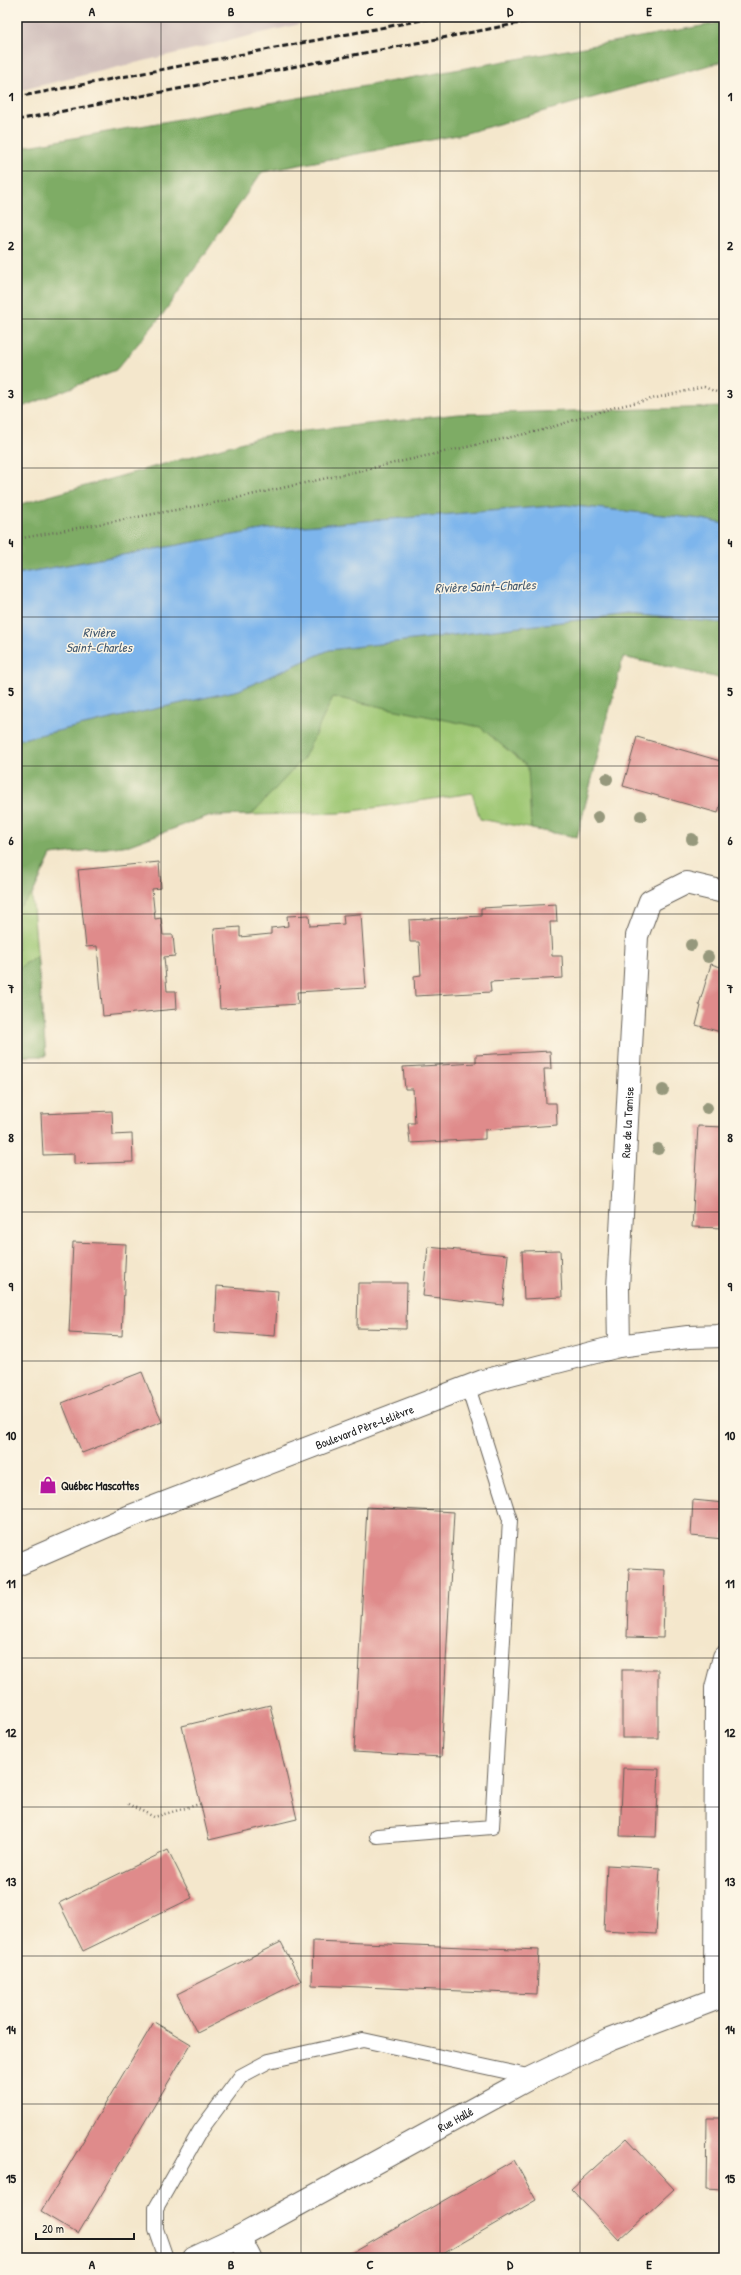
<svg xmlns="http://www.w3.org/2000/svg" width="741" height="2275" viewBox="0 0 741 2275" font-family="'Patrick Hand',sans-serif">
  <rect width="100%" height="100%" fill="#fcf5e5"/>
  <filter id="ink" filterUnits="userSpaceOnUse"><feTurbulence type="fractalNoise" baseFrequency=".025" numOctaves="2"/><feDisplacementMap in="SourceGraphic" scale="8" xChannelSelector="R" yChannelSelector="G"/><feConvolveMatrix kernelMatrix="1 2 1 2 8 2 1 2 1" color-interpolation-filters="sRGB"/></filter>
  <filter id="wash" filterUnits="userSpaceOnUse"><feTurbulence type="fractalNoise" baseFrequency=".012" numOctaves="4" result="noise"/><feDisplacementMap in="SourceGraphic" scale="16" xChannelSelector="R" yChannelSelector="G"/><feGaussianBlur stdDeviation="0.9" result="paint"/><feColorMatrix in="noise" values="0 0 0 0 0 0 0 0 0 0 0 0 0 0 0 0 0 1.4 0 .05"/><feComposite in="paint" operator="in"/></filter>
  <g filter="url(#wash)">
    <rect width="100%" height="100%" fill="#f4e7cc"/>
    <polygon fill="#d1c0bc" points="17,17 329,17 17,91"/>
    <polygon fill="#9ec773" stroke="#5d7248" points="724,623 724,679 623,657 577,837 480,819 472,793 340,813 208,816 129,845 51,855 32,895 46,1056 17,1056 17,740 239,690 329,650"/>
    <g fill="#7eac65" stroke="#4d6440">
      <polygon points="724,22 724,61 463,134 262,172 163,314 116,370 17,409 17,148"/>
      <polygon points="724,407 724,524 702,519 565,505 267,529 17,574 17,505 268,435 458,414"/>
      <polygon points="628,614 724,623 724,679 623,657 577,837 531,829 528,767 480,727 333,697 304,758 251,815 208,816 129,845 51,855 32,895 17,909 17,740 239,690 329,650"/>
      <polygon points="37,956 46,1056 17,1056 17,969"/>
    </g>
    <polygon fill="#7db5ec" stroke="#4c6884" points="565,505 702,519 724,524 724,623 628,614 329,650 239,690 17,740 17,574 267,529"/>
    <g id="blocks">
      <g fill="#df8b8b">
        <polygon points="637,737 724,762 724,791 718,813 623,786"/>
        <polygon points="159,862 161,888 152,889 155,919 161,918 163,935 173,935 175,956 164,957 167,991 176,991 177,1009 103,1016 97,946 86,947 78,870"/>
        <polygon points="556,904 557,922 550,922 552,956 562,956 563,978 490,982 491,992 415,996 414,976 421,975 419,942 410,942 409,920 481,916 481,908"/>
        <polygon points="361,914 366,988 297,992 298,1004 220,1009 214,929 240,927 240,937 271,934 271,928 288,926 287,916 309,915 310,926 344,924 343,915"/>
        <polygon points="711,964 724,968 724,1033 696,1025 701,1006 699,1005"/>
        <polygon points="550,1051 551,1069 544,1069 546,1103 556,1103 557,1125 485,1130 485,1139 410,1143 408,1123 415,1123 413,1089 405,1089 403,1067 476,1063 476,1055"/>
        <polygon points="112,1111 113,1135 132,1134 133,1162 74,1164 74,1154 43,1155 41,1114"/>
        <polygon points="698,1126 724,1127 724,1228 692,1227"/>
        <polygon points="73,1242 126,1244 122,1336 69,1333"/>
        <polygon points="428,1247 508,1255 503,1305 423,1296"/>
        <polygon points="560,1250 562,1297 524,1299 522,1251"/>
        <polygon points="358,1283 407,1283 406,1329 357,1328"/>
        <polygon points="217,1286 278,1291 275,1336 215,1332"/>
        <polygon points="142,1372 162,1422 82,1453 62,1403"/>
        <polygon points="693,1500 724,1503 724,1539 691,1536"/>
        <polygon points="367,1507 454,1512 441,1757 354,1752"/>
        <polygon points="629,1568 665,1570 663,1638 627,1637"/>
        <rect x="622" y="1670" width="36" height="68"/>
        <polygon points="270,1705 297,1819 209,1840 182,1726"/>
        <polygon points="623,1768 659,1769 656,1837 620,1836"/>
        <polygon points="168,1850 192,1898 83,1951 59,1903"/>
        <polygon points="607,1865 660,1868 656,1934 604,1931"/>
        <polygon points="313,1941 539,1950 537,1994 312,1985"/>
        <polygon points="281,1942 301,1981 197,2033 177,1994"/>
        <polygon points="154,2022 191,2044 78,2234 41,2212"/>
        <polygon points="707,2118 724,2118 724,2190 706,2189"/>
        <polygon points="627,2138 674,2189 619,2240 571,2189"/>
        <polygon points="514,2160 536,2200 436,2258 344,2258"/>
      </g>
    </g>
  </g>
  <g filter="url(#ink)">
    <use href="#blocks" fill-opacity="0" stroke="#68635a" stroke-width="1"/>
    <g fill="none" stroke-linecap="round" stroke-linejoin="round">
      <g stroke="#68635a" stroke-width="16">
        <g id="lane">
          <polyline points="377,1836 492,1827 510,1520 468,1387"/>
          <polyline points="166,2258 156,2229 156,2208 200,2131 241,2076 269,2061 363,2040 532,2077"/>
        </g>
      </g>
      <g stroke="#68635a" stroke-width="24">
        <g id="street">
          <path id="s1" d="M619,1346L618,1288L637,936L650,901L686,883L724,892"/>
          <polyline points="715,1999 716,1688 724,1657"/>
          <polyline points="239,2237 250,2258"/>
          <path id="s2" d="M194,2258L239,2237L532,2077L609,2040L724,1996"/>
        </g>
      </g>
      <g stroke="#68635a" stroke-width="24">
        <g id="secondary">
          <path id="s3" d="M17,1565L128,1517L483,1381L619,1346L688,1337L724,1336"/>
        </g>
      </g>
      <g stroke="#68635a" stroke-width="2.5" stroke-dasharray="1 3" stroke-linecap="butt">
        <polyline points="17,539 219,502 543,430 612,408 704,387 724,395"/>
        <polyline points="128,1804 154,1817 200,1804"/>
      </g>
      <use href="#lane" stroke="#fff" stroke-width="14"/>
      <use href="#street" stroke="#fff" stroke-width="22"/>
      <use href="#secondary" stroke="#fff" stroke-width="22"/>
      <g stroke="#1c1c1c" stroke-width="3" stroke-dasharray="6 3" stroke-linecap="butt">
        <polyline points="17,97 438,17"/>
        <polyline points="17,120 551,17"/>
      </g>
    </g>
    <g fill="#96987c">
      <circle cx="607" cy="779" r="6"/>
      <circle cx="641" cy="816" r="6"/>
      <circle cx="598" cy="817" r="6"/>
      <circle cx="692" cy="839" r="6"/>
      <circle cx="691" cy="945" r="6"/>
      <circle cx="708" cy="957" r="6"/>
      <circle cx="663" cy="1090" r="6"/>
      <circle cx="707" cy="1108" r="6"/>
      <circle cx="658" cy="1149" r="6"/>
    </g>
  </g>
  <path fill="none" stroke="#1c1c1c" stroke-width="1" stroke-opacity="0.55" d="M161,17V2258M301,17V2258M440,17V2258M580,17V2258M17,171H724M17,319H724M17,468H724M17,617H724M17,766H724M17,914H724M17,1063H724M17,1212H724M17,1361H724M17,1509H724M17,1658H724M17,1807H724M17,1956H724M17,2104H724"/>
  <defs>
    <g id="shop-bare" transform="scale(1.38)"><path d="M-5-2.5h2.3a2.7 3.5 0 0 1 5.4 0H5L5.5 6h-11ZM-1.5-2.5h3a1.5 2.3 0 0 0-3 0Z" fill="#b5179e" stroke="#fcf5e5" stroke-width="2.5" paint-order="stroke"/></g>
  </defs>
  <g fill-rule="evenodd">
    <use href="#shop-bare" x="48" y="1485"/>
  </g>
  <g text-anchor="middle" dominant-baseline="central" stroke-width="3" stroke-linejoin="round" paint-order="stroke">
    <g font-size="12" fill="#1c1c1c" stroke="#fcf5e5">
      <text stroke="none"><textPath href="#s1" startOffset="224">Rue de la Tamise</textPath></text>
      <text stroke="none"><textPath href="#s3" startOffset="374">Boulevard Père-Lelièvre</textPath></text>
      <text stroke="none"><textPath href="#s2" startOffset="296">Rue Hallé</textPath></text>
    </g>
    <g font-size="12" font-weight="bold" fill="#1c1c1c" stroke="#fcf5e5" text-anchor="start">
      <text x="61" y="1485">Québec Mascottes</text>
    </g>
    <g font-size="13" font-style="italic" fill="#43596f" stroke="#fcf5e5">
      <text transform="translate(485 586) rotate(-2)">Rivière Saint-Charles</text>
      <text x="99" y="632">Rivière<tspan x="99" dy="15">Saint-Charles</tspan></text>
    </g>
  </g>
  <rect width="741" height="2275" fill="none" stroke="#fcf5e5" stroke-width="44"/>
  <path d="M36 2233v6h98v-6" fill="none" stroke="#1c1c1c" stroke-width="2"/>
  <text x="42" y="2233" font-size="12" fill="#1c1c1c" stroke="#fcf5e5" stroke-width="3" paint-order="stroke">20 m</text>
  <rect x="22" y="22" width="697" height="2231" fill="none" stroke="#1c1c1c" stroke-width="1.5"/>
  <g font-size="13" text-anchor="middle" font-weight="bold" fill="#1c1c1c">
    <text x="92" y="16">A</text>
    <text x="231" y="16">B</text>
    <text x="370" y="16">C</text>
    <text x="510" y="16">D</text>
    <text x="649" y="16">E</text>
    <text x="11" y="101">1</text>
    <text x="730" y="101">1</text>
    <text x="11" y="250">2</text>
    <text x="730" y="250">2</text>
    <text x="11" y="398">3</text>
    <text x="730" y="398">3</text>
    <text x="11" y="547">4</text>
    <text x="730" y="547">4</text>
    <text x="11" y="696">5</text>
    <text x="730" y="696">5</text>
    <text x="11" y="845">6</text>
    <text x="730" y="845">6</text>
    <text x="11" y="993">7</text>
    <text x="730" y="993">7</text>
    <text x="11" y="1142">8</text>
    <text x="730" y="1142">8</text>
    <text x="11" y="1291">9</text>
    <text x="730" y="1291">9</text>
    <text x="11" y="1440">10</text>
    <text x="730" y="1440">10</text>
    <text x="11" y="1588">11</text>
    <text x="730" y="1588">11</text>
    <text x="11" y="1737">12</text>
    <text x="730" y="1737">12</text>
    <text x="11" y="1886">13</text>
    <text x="730" y="1886">13</text>
    <text x="11" y="2034">14</text>
    <text x="730" y="2034">14</text>
    <text x="11" y="2183">15</text>
    <text x="730" y="2183">15</text>
    <text x="92" y="2269">A</text>
    <text x="231" y="2269">B</text>
    <text x="370" y="2269">C</text>
    <text x="510" y="2269">D</text>
    <text x="649" y="2269">E</text>
  </g>
</svg>
